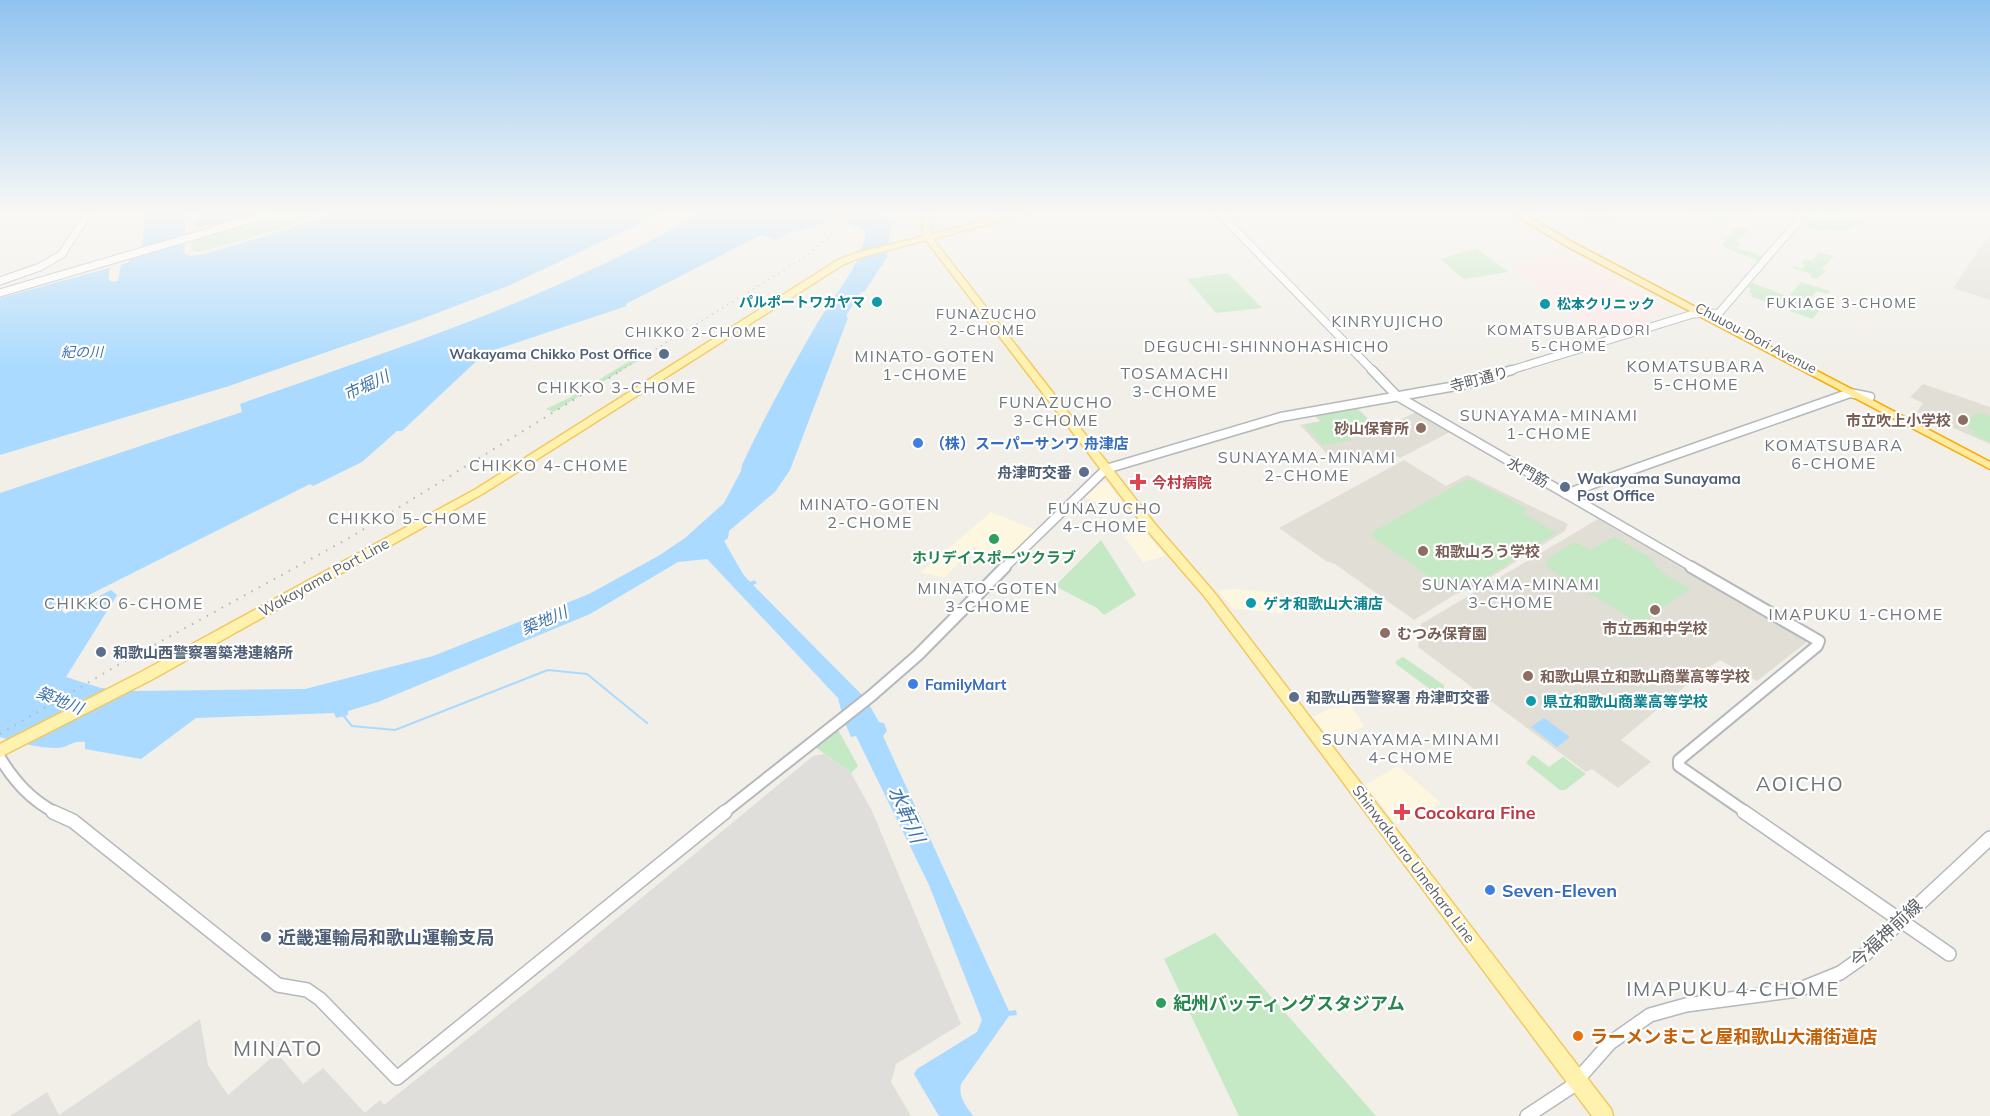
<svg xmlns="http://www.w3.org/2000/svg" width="1990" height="1116" viewBox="0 0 1990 1116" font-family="Mulish,'Noto Sans JP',sans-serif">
  <rect width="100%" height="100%" fill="#f1efe8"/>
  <g fill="#fef7e0">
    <polygon points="1102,482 1107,482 1121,501 1103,505 1085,497"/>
    <polygon points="991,512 1036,530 1005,561 974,547 944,578 921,572"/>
    <polygon points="1145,531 1165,556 1143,562 1124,536"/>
    <polygon points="1235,589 1280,593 1282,614 1232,608 1218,590"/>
    <polygon points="1351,705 1364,726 1332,741 1313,717 1329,709"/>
    <polygon points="1398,766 1441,803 1421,815 1417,812 1397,825 1365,785"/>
  </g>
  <polygon fill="#e0deda" points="824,754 851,773 872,811 961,1024 896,1064 891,1082 911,1116 10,1116 47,1092 59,1115 200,1019 208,1065 228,1095 277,1053 303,1084 323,1068 365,1113 380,1100 384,1105 557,968 813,756"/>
  <g fill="#e1ded6">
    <polygon points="1988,236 1990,237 1990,300 1953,288"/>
    <polygon points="1923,384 1990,407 1990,444 1917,412 1923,403 1910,397"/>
    <polygon points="1357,407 1379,430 1416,412 1450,432 1400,458 1392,454 1342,464 1336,457 1331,458 1300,425 1320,421 1314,415"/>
    <polygon points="1404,460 1446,486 1467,475 1568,524 1565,531 1475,587 1454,595 1414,620 1335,564 1326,561 1279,528"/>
    <polygon points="1598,519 1805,638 1807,642 1757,681 1720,660 1702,672 1621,740 1651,762 1618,788 1592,769 1586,772 1418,647 1421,624"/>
  </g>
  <g fill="#fce8e6">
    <polygon points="1592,212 1598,212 1628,225 1616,235 1582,222"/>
    <polygon points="1558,250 1581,262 1590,260 1625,278 1617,281 1671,310 1646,317 1653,322 1606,336 1571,314 1511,268"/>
  </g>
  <g fill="#c5e8c5">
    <polygon points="282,212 327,212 274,231 200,252 193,251 191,242"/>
    <polygon points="1694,212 1757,212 1747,219 1734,216 1723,223 1704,216 1691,215"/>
    <path d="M1823,212L1850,216L1849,219L1880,228L1856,224C1847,233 1838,230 1826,229L1824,231L1807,226L1812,221L1816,222Z"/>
    <polygon points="1735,227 1749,231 1736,241 1741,244 1737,248 1763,256 1759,261 1721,246"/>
    <polygon points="1476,248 1509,272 1464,279 1440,259"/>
    <polygon points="1819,252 1834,256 1822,269 1826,271 1817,279 1810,277 1812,274 1793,268 1794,266 1802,269 1806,265 1802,264 1804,259 1812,261"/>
    <polygon points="1228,273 1262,308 1216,313 1187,279"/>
    <polygon points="1801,282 1830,291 1828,294 1817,291 1810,299 1790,295"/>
    <polygon points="1752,283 1821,309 1812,319 1750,296 1753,294 1749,292 1751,289 1748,287"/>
    <polygon points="643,353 647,355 553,412 546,409 569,398"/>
    <polygon points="1357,409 1379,431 1350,437 1352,440 1323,446 1305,425 1322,422 1317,416"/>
    <polygon points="1979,412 1990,416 1990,442 1972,434 1975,431 1961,425"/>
    <polygon points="1465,480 1473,480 1528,509 1524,513 1556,533 1472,586 1451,592 1374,538 1372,534 1374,531"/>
    <polygon points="1615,537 1650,558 1661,572 1690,589 1640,624 1546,567 1548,558 1575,542 1590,550"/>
    <polygon points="1101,540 1136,595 1104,615 1097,608 1055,586"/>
    <polygon points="1403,657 1444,685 1444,688 1434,692 1396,664 1396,661"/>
    <polygon points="837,728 858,766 851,773 815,747"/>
    <polygon points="1533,755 1549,767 1563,757 1586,774 1565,790 1560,790 1526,763"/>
    <polygon points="1215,933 1376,1116 1239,1116 1164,959"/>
  </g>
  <g fill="#aadaff" fill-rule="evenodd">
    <polygon points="146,212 185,212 185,251 182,253 191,256 204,254 269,235 335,212 664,212 508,286 419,320 229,386 0,455 0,298 109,268 109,280 112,282 118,281 121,265 129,262 129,259 141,249"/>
    <polygon points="195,212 265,212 228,223 196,227"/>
    <path d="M702,212H875L891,223L887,257L865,291L860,293L846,316L848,318L790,470L775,492L729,531L728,538L724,541L743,574L750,582L754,580L757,583L753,585L866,699L879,722L884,723L887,731L883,736L1009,1011L1016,1010L1017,1015L1009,1016L961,1084C958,1097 966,1106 973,1116H939L914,1074L917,1069L977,1032L982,1020L929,885L856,736L851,737L843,718L838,698L707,559L678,562L590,614L378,702L348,711V715L336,718L334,713L196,718L141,759L85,749V742C72,740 69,747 58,748C38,748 19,743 0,737V493L242,412L240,404C397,348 558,297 702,212ZM832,219H848L846,223L866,231C861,268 833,295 815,327C789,372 764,418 742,465L741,471L724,503L685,538L660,555L589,594L433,656L305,689L135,691L101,688L66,677L117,595L111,590L65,614L61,609L310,484L313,486L362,462L397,431H402L485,353L627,306L626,304L761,235L776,240L796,230L799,232Z"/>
    <polygon points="1544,718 1570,737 1557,747 1531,727"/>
  </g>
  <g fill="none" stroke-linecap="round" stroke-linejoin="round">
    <polyline stroke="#aadaff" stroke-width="2" points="342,714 352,726 395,730 548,670 587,674 647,723"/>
    <g stroke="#b5b8bc" stroke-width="9">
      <g id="tertiary-far3">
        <polyline points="1218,212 1373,371"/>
        <polyline points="0,281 40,267 62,254 89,212"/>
        <polyline points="0,293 276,212"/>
        <polyline points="1508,371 1693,314 1719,313 1806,212"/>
      </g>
    </g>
    <g stroke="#b5b8bc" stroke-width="11">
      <g id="tertiary-far2">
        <polyline points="1372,370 1397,396 1694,568"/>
        <path d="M1566,494C1660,459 1755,427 1850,393L1870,397"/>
        <polyline points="1004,568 1106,469 1281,417 1467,384 1512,370"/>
      </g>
    </g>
    <g stroke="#b5b8bc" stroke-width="14">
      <g id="tertiary-far1">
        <polyline points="1691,567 1819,641 1817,646 1679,760 1679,766 1747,813"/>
        <path d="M0,758C15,782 31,800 56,813"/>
        <polyline points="723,813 871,696 918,655 1005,567"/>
      </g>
    </g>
    <g stroke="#b5b8bc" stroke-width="16">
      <g id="tertiary">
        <polyline points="53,812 73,821 278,985 307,990 320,999 397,1078 725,812"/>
        <polyline points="1744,812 1949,954"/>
        <polyline points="1527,1116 1571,1087 1610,1043 1650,1015 1686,1005 1798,990 1840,973 1860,959 1990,838"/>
      </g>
    </g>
    <g stroke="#f2c960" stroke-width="3">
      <polygon id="primary" points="921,212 929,212 932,234 1019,212 1033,212 933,239 1155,524 1213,591 1611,1109 1613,1116 1592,1116 1205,597 1147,530 926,240 862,257 844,264 484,493 153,679 0,757 0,744 143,671 476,489 838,260 856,253 924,236"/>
    </g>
    <g stroke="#f9ab00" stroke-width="3">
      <polygon id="trunk" points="1510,212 1520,212 1574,243 1990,462 1990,469 1568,247"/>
    </g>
    <use href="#tertiary-far3" stroke="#fff" stroke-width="7"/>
    <use href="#tertiary-far2" stroke="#fff" stroke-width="8"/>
    <use href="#tertiary-far1" stroke="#fff" stroke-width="10"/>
    <use href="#tertiary" stroke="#fff" stroke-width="13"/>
    <use href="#primary" fill="#fff2af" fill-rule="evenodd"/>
    <use href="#trunk" fill="#feeaa1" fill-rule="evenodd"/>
    <polyline stroke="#b6b7b8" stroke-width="1.5" stroke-dasharray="1 5" stroke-linecap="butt" points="620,371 802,259 827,239 849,212"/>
    <polyline stroke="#b6b7b8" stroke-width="2" stroke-dasharray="1.5 7" stroke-linecap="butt" points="0,734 125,661 351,537 622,370"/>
  </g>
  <linearGradient id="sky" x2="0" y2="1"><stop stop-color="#8fc3f1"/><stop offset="0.58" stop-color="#f9f8f5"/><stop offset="1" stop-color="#f9f8f5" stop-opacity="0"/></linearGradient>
  <rect width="1990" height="368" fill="url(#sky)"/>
  <g fill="#0f9aa8" stroke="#fff" stroke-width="2">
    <circle cx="877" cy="302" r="6"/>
    <circle cx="1545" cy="304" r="6"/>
    <circle cx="1251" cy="603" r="6"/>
    <circle cx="1531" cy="701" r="6"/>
  </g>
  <g fill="#5c6f8a" stroke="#fff" stroke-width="2">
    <circle cx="664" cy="354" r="6"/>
    <circle cx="1084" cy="472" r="6"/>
    <circle cx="1565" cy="487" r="6"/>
    <circle cx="101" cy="652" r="6"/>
    <circle cx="1294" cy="697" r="6"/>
    <circle cx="266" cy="937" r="6"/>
  </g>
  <g fill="#8d6e63" stroke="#fff" stroke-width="2">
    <circle cx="1963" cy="420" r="6"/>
    <circle cx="1421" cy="428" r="6"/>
    <circle cx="1423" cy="551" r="6"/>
    <circle cx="1655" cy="610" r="6"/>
    <circle cx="1385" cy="633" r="6"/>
    <circle cx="1528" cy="676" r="6"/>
  </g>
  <g fill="#3f7fe0" stroke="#fff" stroke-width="2">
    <circle cx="918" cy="443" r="6"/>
    <circle cx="913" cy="684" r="6"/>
    <circle cx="1490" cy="890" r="6"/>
  </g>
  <g fill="#e0444e" stroke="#fff" stroke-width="2">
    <path d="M1135 473h6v6h6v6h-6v6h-6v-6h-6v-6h6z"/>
    <path d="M1399 803h6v6h6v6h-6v6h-6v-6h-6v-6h6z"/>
  </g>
  <g fill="#2e9e5b" stroke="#fff" stroke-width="2">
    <circle cx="994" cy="539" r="6"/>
    <circle cx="1161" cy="1003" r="6"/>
  </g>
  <circle fill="#e8710a" stroke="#fff" stroke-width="2" cx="1578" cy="1036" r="6"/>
  <g text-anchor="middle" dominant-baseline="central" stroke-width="4.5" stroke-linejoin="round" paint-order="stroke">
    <g font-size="14" font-weight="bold" fill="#0d838f" stroke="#fff" text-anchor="end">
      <text x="865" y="302">パルポートワカヤマ</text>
      <text x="1557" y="304" text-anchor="start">松本クリニック</text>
    </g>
    <g font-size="14" letter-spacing="1.5" fill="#70757a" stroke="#fff">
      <text x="1842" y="303">FUKIAGE 3-CHOME</text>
      <text x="987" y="314">FUNAZUCHO<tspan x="987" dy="16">2-CHOME</tspan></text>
      <text x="1569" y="330">KOMATSUBARADORI<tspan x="1569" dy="16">5-CHOME</tspan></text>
      <text x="696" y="332">CHIKKO 2-CHOME</text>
    </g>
    <g font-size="14" fill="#5f6368" stroke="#fff">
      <text transform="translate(1756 338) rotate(28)">Chuuou-Dori Avenue</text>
    </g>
    <g font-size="14" font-style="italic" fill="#4174aa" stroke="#fff">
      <text x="82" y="352">紀の川</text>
    </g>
    <g font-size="14" font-weight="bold" fill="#4e5e75" stroke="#fff" text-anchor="end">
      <text x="652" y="354">Wakayama Chikko Post Office</text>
    </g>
    <g font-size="15" letter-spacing="1.5" fill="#70757a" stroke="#fff">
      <text x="1388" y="321">KINRYUJICHO</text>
      <text x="1267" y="346">DEGUCHI-SHINNOHASHICHO</text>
    </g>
    <g font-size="15" fill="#5f6368" stroke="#fff">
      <text transform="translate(1479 379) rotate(-15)">寺町通り</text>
      <text transform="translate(1528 472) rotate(30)">水門筋</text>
      <text transform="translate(324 577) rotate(-29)">Wakayama Port Line</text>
      <text transform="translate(1414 864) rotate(53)">Shinwakaura Umehara Line</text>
    </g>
    <g font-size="15" font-weight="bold" fill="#785e54" stroke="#fff" text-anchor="start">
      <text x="1951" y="420" text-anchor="end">市立吹上小学校</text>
      <text x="1409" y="428" text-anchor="end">砂山保育所</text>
      <text x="1435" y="551">和歌山ろう学校</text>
      <text x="1655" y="628" text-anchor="middle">市立西和中学校</text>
      <text x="1397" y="633">むつみ保育園</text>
      <text x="1540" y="676">和歌山県立和歌山商業高等学校</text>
    </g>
    <g font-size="15" font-weight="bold" fill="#366cbe" stroke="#fff" text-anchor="start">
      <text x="930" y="443">（株）スーパーサンワ 舟津店</text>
      <text x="925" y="684">FamilyMart</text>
    </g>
    <g font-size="15" font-weight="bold" fill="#4e5e75" stroke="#fff" text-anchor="start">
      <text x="1072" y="472" text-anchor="end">舟津町交番</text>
      <text x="1577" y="478">Wakayama Sunayama<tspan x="1577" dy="17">Post Office</tspan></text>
      <text x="113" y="652">和歌山西警察署築港連絡所</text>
      <text x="1306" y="697">和歌山西警察署 舟津町交番</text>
    </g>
    <g font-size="15" font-weight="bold" fill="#be3a42" stroke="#fff" text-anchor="start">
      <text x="1152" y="482">今村病院</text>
    </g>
    <g font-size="15" font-weight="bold" fill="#27864d" stroke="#fff">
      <text x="994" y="557">ホリデイスポーツクラブ</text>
    </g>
    <g font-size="15" font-weight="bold" fill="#0d838f" stroke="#fff" text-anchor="start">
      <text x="1263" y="603">ゲオ和歌山大浦店</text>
      <text x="1543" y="701">県立和歌山商業高等学校</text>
    </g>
    <g font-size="16" letter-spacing="1.5" fill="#70757a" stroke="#fff">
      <text x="925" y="356">MINATO-GOTEN<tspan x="925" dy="18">1-CHOME</tspan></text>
      <text x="1696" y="366">KOMATSUBARA<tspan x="1696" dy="18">5-CHOME</tspan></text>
      <text x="1175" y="373">TOSAMACHI<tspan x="1175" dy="18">3-CHOME</tspan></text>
      <text x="617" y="387">CHIKKO 3-CHOME</text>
      <text x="1056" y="402">FUNAZUCHO<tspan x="1056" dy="18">3-CHOME</tspan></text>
      <text x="1549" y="415">SUNAYAMA-MINAMI<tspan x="1549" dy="18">1-CHOME</tspan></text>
      <text x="1834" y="445">KOMATSUBARA<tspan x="1834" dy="18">6-CHOME</tspan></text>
      <text x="1307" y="457">SUNAYAMA-MINAMI<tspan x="1307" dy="18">2-CHOME</tspan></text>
      <text x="549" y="465">CHIKKO 4-CHOME</text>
      <text x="870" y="504">MINATO-GOTEN<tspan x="870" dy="18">2-CHOME</tspan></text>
      <text x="1105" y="508">FUNAZUCHO<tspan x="1105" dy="18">4-CHOME</tspan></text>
      <text x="408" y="518">CHIKKO 5-CHOME</text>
      <text x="1511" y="584">SUNAYAMA-MINAMI<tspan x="1511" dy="18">3-CHOME</tspan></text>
      <text x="988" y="588">MINATO-GOTEN<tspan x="988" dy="18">3-CHOME</tspan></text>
      <text x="124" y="603">CHIKKO 6-CHOME</text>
      <text x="1856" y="614">IMAPUKU 1-CHOME</text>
      <text x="1411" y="739">SUNAYAMA-MINAMI<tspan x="1411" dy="18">4-CHOME</tspan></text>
    </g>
    <g font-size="16" font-style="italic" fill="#4174aa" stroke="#fff">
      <text transform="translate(366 385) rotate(-25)">市堀川</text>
      <text transform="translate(544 620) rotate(-23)">築地川</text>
      <text transform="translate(60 700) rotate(22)">築地川</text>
    </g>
    <g font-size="18" font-weight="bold" fill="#be3a42" stroke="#fff" text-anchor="start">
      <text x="1414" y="812">Cocokara Fine</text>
    </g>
    <g font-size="18" font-weight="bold" fill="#366cbe" stroke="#fff" text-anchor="start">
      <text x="1502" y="890">Seven-Eleven</text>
    </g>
    <g font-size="18" fill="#5f6368" stroke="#fff">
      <text transform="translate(1886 933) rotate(-43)">今福神前線</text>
    </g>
    <g font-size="18" font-weight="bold" fill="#4e5e75" stroke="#fff" text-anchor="start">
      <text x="278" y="937">近畿運輸局和歌山運輸支局</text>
    </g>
    <g font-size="18" font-weight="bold" fill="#27864d" stroke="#fff" text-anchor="start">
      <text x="1173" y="1003">紀州バッティングスタジアム</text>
    </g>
    <g font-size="18" font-weight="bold" fill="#c56008" stroke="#fff" text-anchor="start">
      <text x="1590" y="1036">ラーメンまこと屋和歌山大浦街道店</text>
    </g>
    <g font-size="20" letter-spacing="1.5" fill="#70757a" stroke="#fff">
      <text x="1800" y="783">AOICHO</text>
      <text x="1733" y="988">IMAPUKU 4-CHOME</text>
    </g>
    <g font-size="20" font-style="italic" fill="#4174aa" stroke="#fff">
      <text transform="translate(907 814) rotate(66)">水軒川</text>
    </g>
    <g font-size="21" letter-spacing="1.5" fill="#70757a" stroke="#fff">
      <text x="278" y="1048">MINATO</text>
    </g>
  </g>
</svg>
